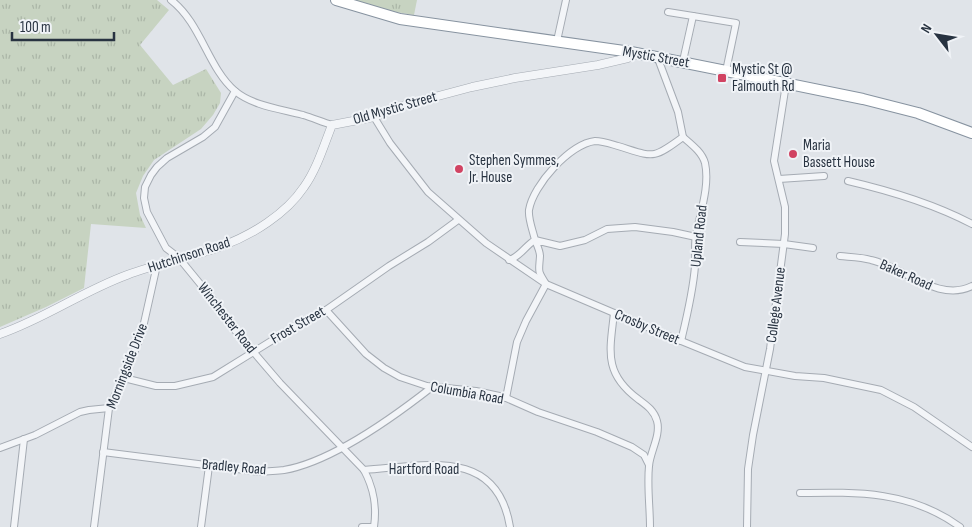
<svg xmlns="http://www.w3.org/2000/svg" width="972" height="527" viewBox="0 0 972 527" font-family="'Sofia Sans Condensed',sans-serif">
  <defs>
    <pattern id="grass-tufts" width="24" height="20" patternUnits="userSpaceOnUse" patternTransform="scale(1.25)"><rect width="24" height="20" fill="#c7d3c1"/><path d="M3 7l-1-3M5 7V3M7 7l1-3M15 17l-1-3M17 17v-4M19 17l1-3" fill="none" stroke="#abb6a7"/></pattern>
  </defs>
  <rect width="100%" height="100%" fill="#e0e4e9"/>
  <g fill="url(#grass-tufts)">
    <polygon points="0,0 157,0 169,10 140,45 173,85 206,69 221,93 220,103 213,115 201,129 154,160 143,176 136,193 140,215 146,228 91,224 84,288 46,307 0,327"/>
    <polygon points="353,0 417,0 414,15 379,9"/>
  </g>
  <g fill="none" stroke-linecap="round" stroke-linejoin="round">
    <g stroke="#a5abb3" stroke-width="8">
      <g id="minor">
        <path d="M171,0C201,23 208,68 235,91C253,106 281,109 303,115C313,118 322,122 332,125"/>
        <polyline points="668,12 693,16"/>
        <polyline points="557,41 566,0"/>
        <polyline points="683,61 693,16 736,23 726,71"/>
        <path d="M235,91L215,127L203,137L167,158L157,167L151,175L145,187L144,198L147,212L166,248L179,258L215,302L233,328L280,383L364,470C374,489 377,506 374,527"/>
        <polyline points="374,117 390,143 428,192 486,243 546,284 647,327 745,367 795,376 824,378 881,390 914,407 972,447"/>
        <polyline points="779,179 824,176"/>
        <path d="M848,181C891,191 932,203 972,224"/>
        <polyline points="740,242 784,244 813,248"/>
        <path d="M840,256C850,257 861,257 871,260C903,267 939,303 972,286"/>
        <path d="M509,260C520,257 525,246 535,240C533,231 528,219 529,210C533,185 570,144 595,141C603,141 611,144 618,146C654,157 652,160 683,137L678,112L657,56"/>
        <polyline points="326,310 366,354 384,368 400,377 427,386 476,391 504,397 538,412 597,432 632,447 644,455 649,465"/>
        <path d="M614,313C610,350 603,373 638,399C646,405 654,410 657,421C661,435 650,452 649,466C647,486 650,507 650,527"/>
        <path d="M681,341C687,316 693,292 695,266C696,256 694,245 696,235C700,213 710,186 705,163C702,152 691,144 683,137"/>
        <polyline points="124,378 156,386 175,386 213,377 305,320 326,310 389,266 428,242 458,220"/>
        <path d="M506,398L517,342L526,321L546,284C537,270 539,272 540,256C540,251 537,245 535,240L560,246L585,240L607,229L635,227L673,232L696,237"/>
        <polyline points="0,448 35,435 80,412 89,410 109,408"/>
        <path d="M103,452L261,472C268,471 276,471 284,470C331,462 395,416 432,387"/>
        <path d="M364,470C424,466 497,446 510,527"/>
        <path d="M800,493C858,492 911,491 960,527"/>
        <polyline points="14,527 24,439"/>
        <polyline points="94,527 109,408 131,361 142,332 157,265"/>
        <polyline points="201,527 209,466"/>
        <polyline points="362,527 373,527"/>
        <polyline points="747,527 748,469 753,435 770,349 785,234 785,207 774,161 786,84"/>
      </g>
    </g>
    <g stroke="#a5abb3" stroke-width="9">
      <path id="tertiary" d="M0,334C44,319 83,291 127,275C158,263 191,258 222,246C252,235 286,214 304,187C317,169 324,145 332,125L374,117L397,107L472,87L515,78L598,65L628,58L638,53"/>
    </g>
    <g stroke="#8793a0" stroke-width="12">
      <polyline id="trunk" points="336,0 400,19 631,52 726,71 863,99 918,113 972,133"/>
    </g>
    <use href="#minor" stroke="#f3f5f8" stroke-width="6"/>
    <use href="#tertiary" stroke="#f3f5f8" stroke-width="8"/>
    <use href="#trunk" stroke="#fff" stroke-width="10"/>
  </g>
  <g fill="#d14362" stroke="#f0f3f7" stroke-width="2">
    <rect x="717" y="73" width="10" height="10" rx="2.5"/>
    <circle cx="793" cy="154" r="5"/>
    <circle cx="459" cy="169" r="5"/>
  </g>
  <g text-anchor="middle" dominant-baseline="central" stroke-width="4" stroke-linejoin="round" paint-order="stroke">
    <g font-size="15" fill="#283341" stroke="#f0f3f7">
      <text transform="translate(656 57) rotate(10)">Mystic Street</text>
      <text transform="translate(395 108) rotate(-16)">Old Mystic Street</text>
      <text transform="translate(699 236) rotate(-84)">Upland Road</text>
      <text transform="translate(189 255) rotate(-18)">Hutchinson Road</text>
      <text transform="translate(906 275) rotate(24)">Baker Road</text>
      <text transform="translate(776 305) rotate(-83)">College Avenue</text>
      <text transform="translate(227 318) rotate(52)">Winchester Road</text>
      <text transform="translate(298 325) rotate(-30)">Frost Street</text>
      <text transform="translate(647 327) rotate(23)">Crosby Street</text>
      <text transform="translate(127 366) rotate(-69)">Morningside Drive</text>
      <text transform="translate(467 393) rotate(10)">Columbia Road</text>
      <text transform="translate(234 467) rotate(5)">Bradley Road</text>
      <text x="424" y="469">Hartford Road</text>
    </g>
    <g font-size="15" fill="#283341" stroke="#f0f3f7" text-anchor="start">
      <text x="732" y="69">Mystic St @<tspan x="732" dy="17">Falmouth Rd</tspan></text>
      <text x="803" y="145">Maria<tspan x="803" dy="17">Bassett House</tspan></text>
      <text x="469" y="160">Stephen Symmes,<tspan x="469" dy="17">Jr. House</tspan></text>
    </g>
  </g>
  <g transform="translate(937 35) rotate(301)" stroke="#f0f3f7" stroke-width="4" paint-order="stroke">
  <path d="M0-4L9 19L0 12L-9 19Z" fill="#283341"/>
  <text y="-8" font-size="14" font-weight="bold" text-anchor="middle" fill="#283341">N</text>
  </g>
  <path d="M12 32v8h102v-8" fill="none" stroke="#283341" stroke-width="2.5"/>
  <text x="20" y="32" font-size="15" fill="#283341" stroke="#f0f3f7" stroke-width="4" paint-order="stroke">100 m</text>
</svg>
